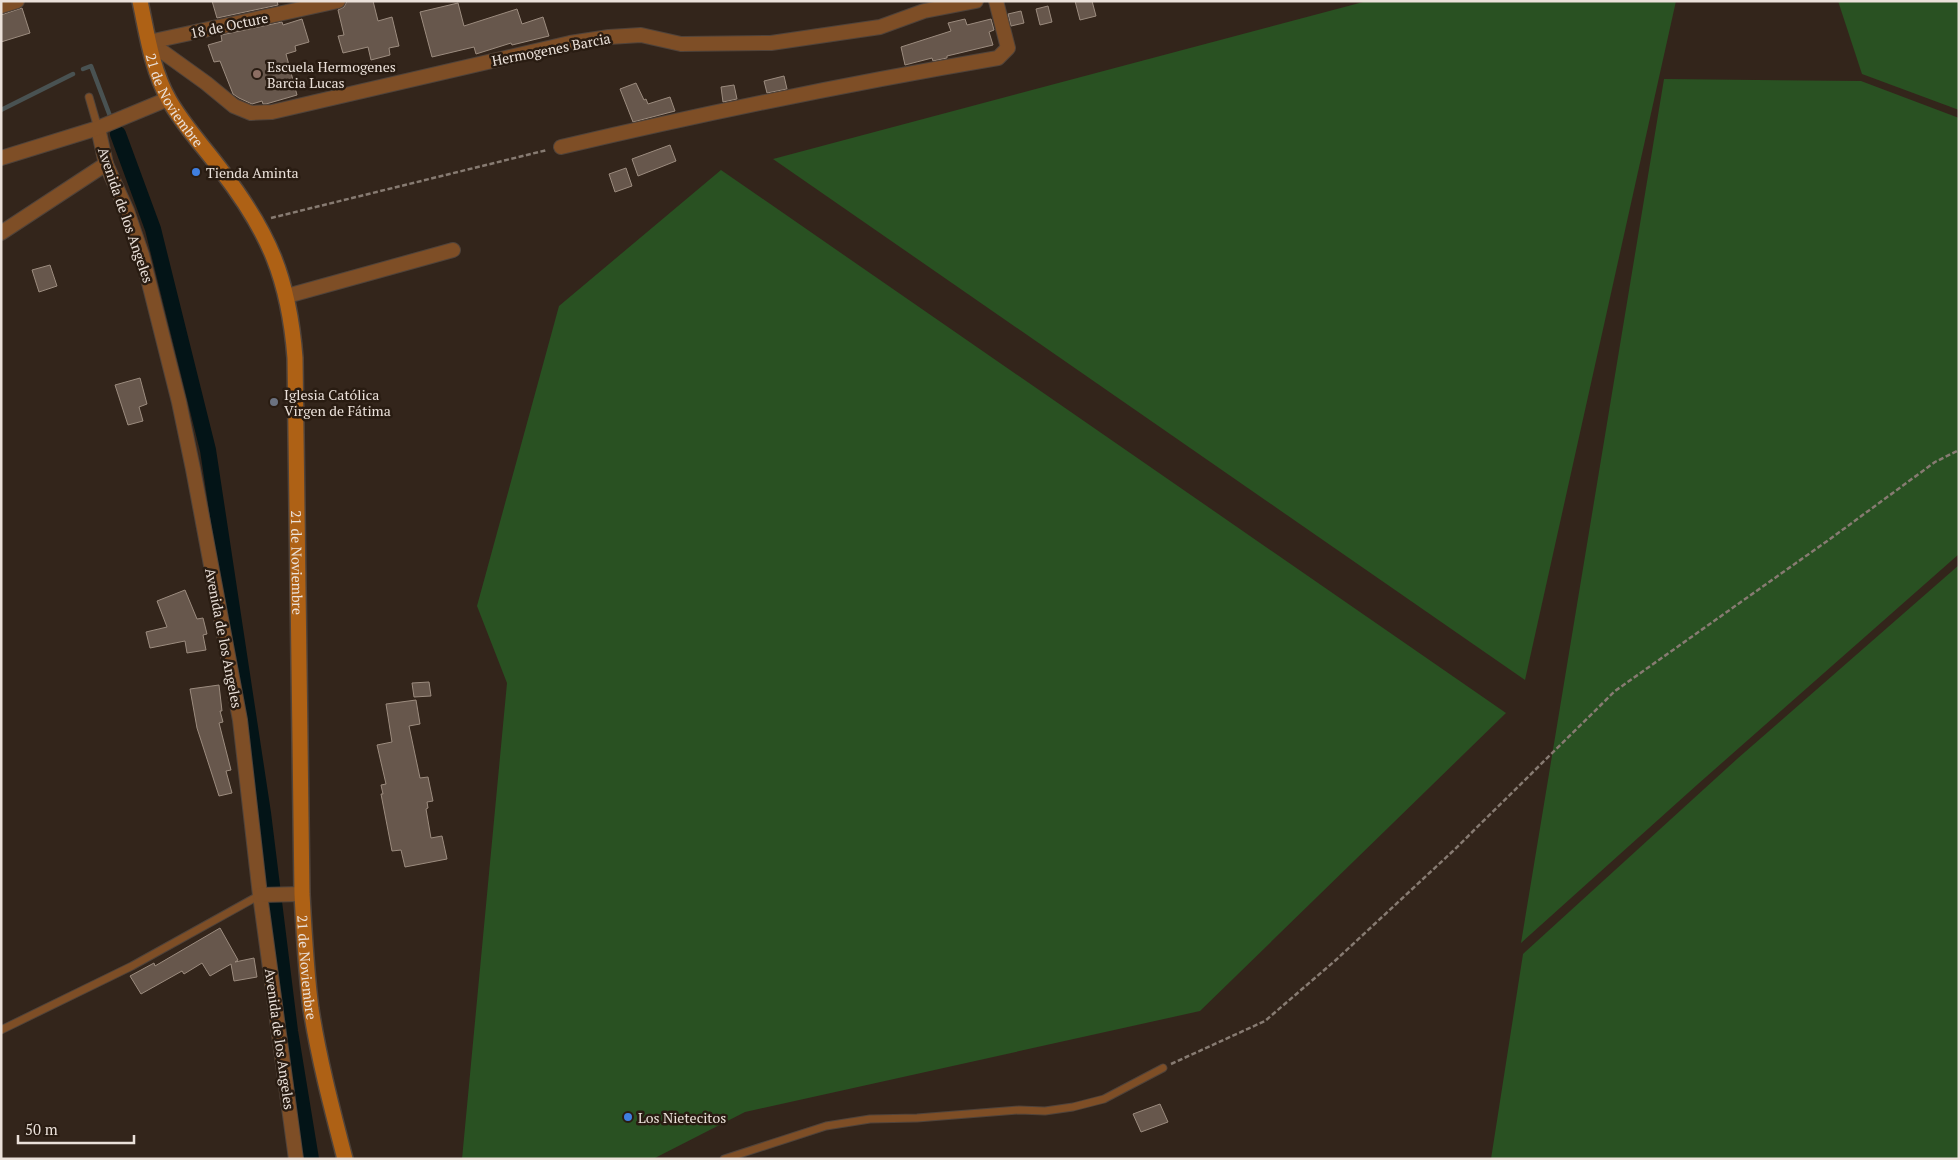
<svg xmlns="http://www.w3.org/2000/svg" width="1960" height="1160" viewBox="0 0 1960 1160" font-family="'PT Serif',serif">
  <rect width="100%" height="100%" fill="#33251b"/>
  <g fill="#295122">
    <polygon points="1367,1 1676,1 1525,680 773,159"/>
    <polygon points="1838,1 1959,1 1959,110 1862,74"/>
    <polygon points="1664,79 1861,81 1959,118 1959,554 1698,784 1521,943"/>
    <polygon points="721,170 1506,713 1200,1011 745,1112 653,1159 462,1159 507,683 477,606 559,306"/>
    <polygon points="1959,565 1959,1159 1491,1159 1523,954 1737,759"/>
  </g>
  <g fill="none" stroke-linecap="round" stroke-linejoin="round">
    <g stroke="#495252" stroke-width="4.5">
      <polyline points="83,69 91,66 110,116"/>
      <polyline points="1,110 73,74"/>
    </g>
    <polyline stroke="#031417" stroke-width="16" points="118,134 153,229 208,450 263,813 290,1031 311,1159"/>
  </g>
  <g fill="#67574c" stroke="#9c8c7f">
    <polygon points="212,1 277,1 278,5 217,18"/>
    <polygon points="347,1 373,1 378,21 392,17 399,46 389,48 390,55 371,60 368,47 343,53 338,36 344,35 338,10 344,7"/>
    <polygon points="1075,1 1092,1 1096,16 1080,20"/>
    <polygon points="458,3 464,26 517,9 522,24 543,17 549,36 512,45 511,43 476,54 474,47 432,57 420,12"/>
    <polygon points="1048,6 1052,22 1040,25 1036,9"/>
    <polygon points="22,8 30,33 1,42 1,15"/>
    <polygon points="1021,11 1024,23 1011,26 1008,14"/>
    <polygon points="302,19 309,42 295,46 296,51 286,54 297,95 266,104 263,104 262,101 252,104 239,98 233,94 220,61 214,62 208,45 222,41 221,35 282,22 283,25"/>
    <polygon points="965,19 967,25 991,19 994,30 989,32 993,45 947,56 947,58 933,61 932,58 905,65 901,47 951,31 948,23"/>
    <polygon points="784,76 787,89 767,93 764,81"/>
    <polygon points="636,83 644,100 646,99 648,104 670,97 675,111 633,122 620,89"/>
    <polygon points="734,85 737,99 723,102 721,87"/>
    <polygon points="670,145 676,161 638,176 632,159"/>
    <polygon points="626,168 632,186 615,192 609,174"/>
    <polygon points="50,265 57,286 39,292 32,270"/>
    <polygon points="140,378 147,404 139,407 143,421 128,425 115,385"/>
    <polygon points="185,590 197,619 203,618 207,634 203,635 206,650 187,653 185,641 150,648 146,632 167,627 157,601"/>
    <polygon points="429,682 431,696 414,697 412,683"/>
    <polygon points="219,685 222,711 220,711 223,722 219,723 231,770 226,771 232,793 219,796 197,728 190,689"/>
    <polygon points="416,700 420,724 409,726 420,778 428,777 433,801 427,802 428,808 426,809 431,838 442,836 447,859 405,867 401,850 392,851 381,794 383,794 381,785 386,784 377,745 392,742 386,704"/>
    <polygon points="220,928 238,960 235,962 254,958 257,977 234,981 231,964 210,976 202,963 184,974 182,971 141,994 130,976 154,963 155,966"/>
    <polygon points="1160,1104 1168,1122 1141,1132 1133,1114"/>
  </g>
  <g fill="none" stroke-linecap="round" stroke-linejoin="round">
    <g stroke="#50433a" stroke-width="9">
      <g id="lane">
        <polyline points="89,97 98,128"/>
        <polyline points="1,1030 132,966 260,895"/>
        <polyline points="724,1159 826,1126 870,1119 917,1118 1019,1110 1045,1111 1073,1107 1104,1099 1163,1068"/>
      </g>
    </g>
    <g stroke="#50433a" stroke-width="16">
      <g id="street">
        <polyline points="1,6 17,1"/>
        <polyline points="149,42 206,83 234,106 251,113 272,112 570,43 609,37 641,35 681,44 771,43 880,27 924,11 976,1"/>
        <polyline points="149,42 338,1"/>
        <polyline points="98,128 106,164 127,211 142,255 179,402 193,469 240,720 260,895 296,1159"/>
        <path d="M561,147C706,113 851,83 998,58L1008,48L996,1"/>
        <polyline points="1,158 98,128 168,99"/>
        <polyline points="1,233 106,164"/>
        <polyline points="287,296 453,250"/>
        <polyline points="260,895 302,894"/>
      </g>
    </g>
    <g stroke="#50433a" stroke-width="18">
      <g id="secondary">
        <path id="s1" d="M140,1C147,34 152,70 169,100C183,125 204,147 221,170C269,232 289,279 295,358L302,894C304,932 306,971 311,1009C319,1060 332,1109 345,1159"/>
      </g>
    </g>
    <g stroke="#877b72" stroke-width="2.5" stroke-dasharray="5 2.5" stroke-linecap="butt">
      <polyline points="271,218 547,150"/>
      <polyline points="1171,1064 1265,1021 1337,959 1453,851 1615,691 1830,539 1935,462 1959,450"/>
    </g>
    <use href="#lane" stroke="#7e4e26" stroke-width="7"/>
    <use href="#street" stroke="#7e4e26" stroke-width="14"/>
    <use href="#secondary" stroke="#ae6115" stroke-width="15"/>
  </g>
  <circle fill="#8d6e63" stroke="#291c12" stroke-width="2" cx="257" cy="74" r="5"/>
  <g fill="#3f7fe0" stroke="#291c12" stroke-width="2">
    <circle cx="196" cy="172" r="5"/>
    <circle cx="628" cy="1117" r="5"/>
  </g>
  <circle fill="#6b7280" stroke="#291c12" stroke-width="2" cx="274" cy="402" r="5"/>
  <g text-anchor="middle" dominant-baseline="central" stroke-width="5" stroke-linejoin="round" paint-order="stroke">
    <g font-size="14" fill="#ebe1da" stroke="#291c12">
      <text transform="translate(229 25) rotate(-12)">18 de Octure</text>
      <text transform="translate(551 49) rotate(-11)">Hermogenes Barcia</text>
      <text stroke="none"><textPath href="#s1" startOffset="106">21 de Noviembre</textPath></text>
      <text transform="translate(126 215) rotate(71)">Avenida de los Angeles</text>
      <text stroke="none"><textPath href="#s1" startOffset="601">21 de Noviembre</textPath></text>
      <text transform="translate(224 638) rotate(79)">Avenida de los Angeles</text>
      <text stroke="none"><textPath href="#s1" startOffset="1006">21 de Noviembre</textPath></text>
      <text transform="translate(280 1039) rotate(82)">Avenida de los Angeles</text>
    </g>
    <g font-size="14" fill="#ebe1da" stroke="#291c12" text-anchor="start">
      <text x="267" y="66">Escuela Hermogenes<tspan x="267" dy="16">Barcia Lucas</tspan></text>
      <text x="206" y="172">Tienda Aminta</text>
      <text x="284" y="394">Iglesia Católica<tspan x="284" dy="16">Virgen de Fátima</tspan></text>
      <text x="638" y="1117">Los Nietecitos</text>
    </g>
  </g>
  <rect width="1960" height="1160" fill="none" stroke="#ebe1da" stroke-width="5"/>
  <path d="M18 1135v8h116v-8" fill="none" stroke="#ebe1da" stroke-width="2.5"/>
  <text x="25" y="1135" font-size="15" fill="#ebe1da" stroke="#291c12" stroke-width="4" paint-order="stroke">50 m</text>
</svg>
